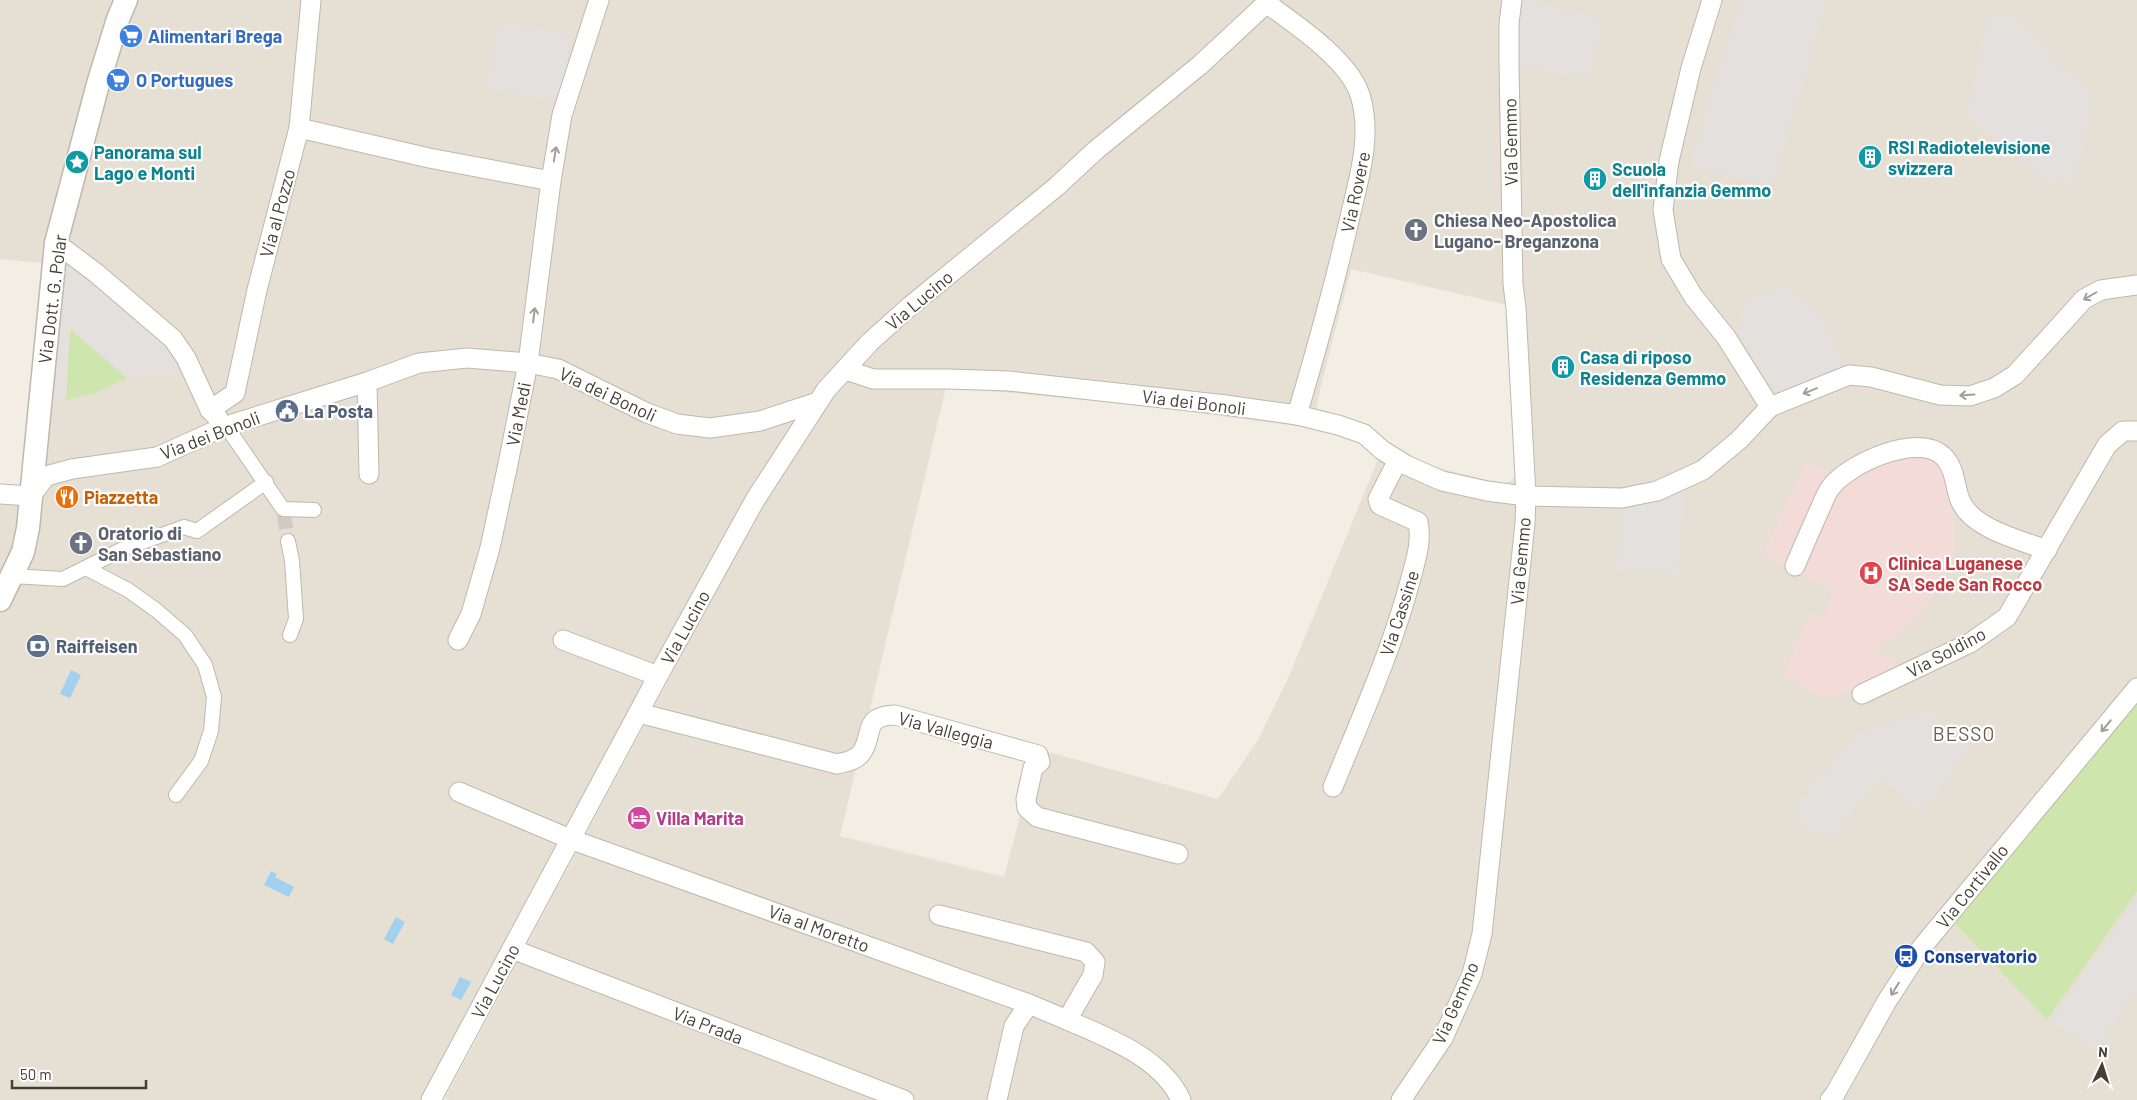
<svg xmlns="http://www.w3.org/2000/svg" width="2137" height="1100" viewBox="0 0 2137 1100" font-family="Barlow,sans-serif">
  <rect width="100%" height="100%" fill="#f2eee4"/>
  <path fill="#e6dfd3" fill-rule="evenodd" d="M0,0H2137V1100H450L445,1098L732,561L440,1100H0V494L31,496L52,264L0,259ZM1351,269L1507,305L1516,475L1511,481L1503,484L1422,464L1388,443L1382,450L1289,676L1258,740L1218,799L1038,749L1004,877L840,836L946,387L1121,403L1313,428L1320,390Z"/>
  <polygon fill="#f3dbd8" points="1933,455 1953,487 1955,549 1930,604 1915,620 1874,650 1902,667 1887,676 1823,699 1783,675 1811,613 1823,620 1833,589 1762,556 1807,461 1831,474 1840,467"/>
  <g fill="#cee6ad">
    <polygon points="70,329 127,378 95,393 66,400"/>
    <polygon points="2137,702 2137,891 2047,1020 1954,922"/>
  </g>
  <g fill="#e3e0dd">
    <polygon points="1512,0 1529,0 1603,20 1589,78 1509,65"/>
    <polygon points="1744,0 1827,0 1773,186 1720,174 1691,164 1716,74"/>
    <polygon points="2001,10 2094,97 2078,167 2066,182 2048,184 1967,113 1987,18"/>
    <polygon points="499,21 572,36 558,102 485,87"/>
    <polygon points="72,256 191,369 168,377 159,377 154,375 127,378 70,329 66,400 41,399 53,265"/>
    <polygon points="1785,286 1819,312 1849,375 1781,403 1738,331 1746,297"/>
    <polygon points="1684,488 1678,574 1616,570 1621,505"/>
    <polygon points="1925,710 1971,749 1921,811 1880,777 1827,841 1792,811 1859,733"/>
    <polygon points="2137,898 2137,999 2132,996 2094,1051 2051,1021"/>
  </g>
  <g fill="#a1d1ee">
    <polygon points="71,670 81,675 70,698 60,694"/>
    <polygon points="271,871 277,874 275,877 294,887 289,897 264,885"/>
    <polygon points="396,917 405,922 393,944 384,939"/>
    <polygon points="460,977 471,982 461,1000 451,995"/>
  </g>
  <g fill="none" stroke-linecap="round" stroke-linejoin="round">
    <polyline stroke="#cfcbc1" stroke-width="14" stroke-dasharray="14 7" stroke-linecap="butt" points="284,515 288,541"/>
    <g stroke="#c0b8aa" stroke-width="16">
      <g id="pedestrian">
        <polyline points="226,426 283,509 314,510"/>
        <polyline points="288,541 292,561 296,619 290,635"/>
        <polyline points="86,568 128,590 156,610 185,635 205,665 214,697 211,731 201,761 176,795"/>
        <polyline points="12,576 63,579 123,549 184,527 197,531 266,482"/>
      </g>
    </g>
    <g stroke="#c0b8aa" stroke-width="21">
      <g id="minor">
        <polyline points="1712,0 1691,68 1669,161 1663,210 1671,259 1693,296 1726,337 1770,407"/>
        <path d="M1266,3C1295,24 1349,60 1360,95C1373,136 1358,181 1349,221C1334,287 1316,351 1297,415"/>
        <polyline points="299,128 429,158 551,181"/>
        <polyline points="56,243 96,273 173,339 186,358 210,410 218,418"/>
        <polyline points="846,370 873,379 948,379 1009,381 1226,405 1297,415 1338,425 1364,434 1382,450 1406,465 1442,481 1487,491 1526,496 1622,498 1657,491 1703,470 1739,440 1770,407 1849,375 1871,377 1940,395 1970,396 1994,388 2015,375 2084,299 2101,290 2137,285"/>
        <polyline points="367,382 369,474"/>
        <polyline points="210,410 235,393 257,290 299,128 311,0"/>
        <polyline points="0,494 31,496 46,476 72,469 157,457 226,426 367,382 419,363 467,358 528,363 558,369 647,413 677,424 710,428 760,421 818,402"/>
        <path d="M1795,566C1803,547 1811,529 1819,511C1823,503 1826,493 1831,487C1848,464 1918,432 1943,456C1955,468 1954,482 1959,497C1968,528 2020,540 2047,550"/>
        <polyline points="458,640 471,614 490,548 508,464 528,363 551,181 562,115 599,0"/>
        <polyline points="563,640 658,676"/>
        <polyline points="1862,694 1970,643 2007,617 2107,445 2123,431 2137,431"/>
        <path d="M639,713L837,764C845,762 856,761 862,752C874,734 862,716 895,715L1038,755L1040,762L1033,768L1026,799L1027,808L1037,817L1178,854"/>
        <path d="M1333,787C1361,718 1392,650 1411,578C1416,559 1422,541 1418,522L1380,505L1378,499L1398,460"/>
        <polyline points="459,792 570,839 1029,1004 1067,1020"/>
        <path d="M939,915L1086,952L1095,962L1093,975L1067,1020C1108,1038 1161,1057 1181,1100"/>
        <polyline points="512,949 904,1100"/>
        <polyline points="431,1100 658,676 755,500 826,390 870,342 909,307 1056,187 1096,150 1200,65 1270,0"/>
        <polyline points="997,1100 1014,1026 1029,1004"/>
        <polyline points="1401,1100 1443,1038 1472,974 1482,934 1525,523 1526,496 1516,308 1513,284 1509,65 1509,23 1512,0"/>
        <polyline points="1830,1100 1835,1094 1887,1001 1922,947 2137,688"/>
      </g>
    </g>
    <g stroke="#c0b8aa" stroke-width="25">
      <polyline id="tertiary" points="0,600 23,552 28,528 56,243 98,84 118,19 126,0"/>
    </g>
    <use href="#pedestrian" stroke="#fff" stroke-width="14"/>
    <use href="#minor" stroke="#fff" stroke-width="19"/>
    <use href="#tertiary" stroke="#fff" stroke-width="22"/>
  </g>
  <defs><path id="oneway-shaft" d="M-6 0H5M1.5-3L5.5 0L1.5 3" fill="none" stroke-width="1.6" stroke-linecap="round" stroke-linejoin="round" transform="scale(1.25)"/></defs>
  <g stroke="#a29e9a">
    <use href="#oneway-shaft" transform="translate(555 154) rotate(-81)"/>
    <use href="#oneway-shaft" transform="translate(2090 296) rotate(150)"/>
    <use href="#oneway-shaft" transform="translate(534 315) rotate(-83)"/>
    <use href="#oneway-shaft" transform="translate(1810 391) rotate(158)"/>
    <use href="#oneway-shaft" transform="translate(1967 395) rotate(176)"/>
    <use href="#oneway-shaft" transform="translate(2106 726) rotate(130)"/>
    <use href="#oneway-shaft" transform="translate(1895 989) rotate(122)"/>
  </g>
  <defs>
    <g id="supermarket-disc" transform="scale(1.25)"><circle r="9.5" fill="#3f7fe0" stroke="#fff"/><path d="M-6-5.5h2.5l.6 2H6L4.5 2H-2.5L-4.4-4H-6ZM-1.5 3.2a1.3 1.3 0 1 0 .1 0ZM3 3.2a1.3 1.3 0 1 0 .1 0Z" fill="#fff"/></g>
    <g id="building-disc" transform="scale(1.25)"><circle r="9.5" fill="#0f9aa8" stroke="#fff"/><path d="M-4-6H4V6H1V3H-1V6H-4ZM-2.5-4.3h1.7v1.8h-1.7ZM.8-4.3h1.7v1.8H.8ZM-2.5-1h1.7V.8h-1.7ZM.8-1h1.7V.8H.8Z" fill="#fff"/></g>
    <g id="sight-disc" transform="scale(1.25)"><circle r="9.5" fill="#0f9aa8" stroke="#fff"/><path d="M0-6L1.8-2.2L6-1.7L2.9 1.2L3.7 5.4L0 3.3L-3.7 5.4L-2.9 1.2L-6-1.7L-1.8-2.2Z" fill="#fff"/></g>
    <g id="church-disc" transform="scale(1.25)"><circle r="9.5" fill="#6b7280" stroke="#fff"/><path d="M-1.2-6h2.4v3.5h3.3v2.4h-3.3V6h-2.4V-.1h-3.3v-2.4h3.3Z" fill="#fff"/></g>
    <g id="civic-disc" transform="scale(1.25)"><circle r="9.5" fill="#5c6f8a" stroke="#fff"/><path d="M-.6-6.5H3V-4.5H.6V-3L4-1V1h2V6H-6V1h2V-1L-.6-3ZM-1.2 2.5V6h2.4V2.5Z" fill="#fff"/></g>
    <g id="restaurant-disc" transform="scale(1.25)"><circle r="9.5" fill="#e8710a" stroke="#fff"/><path d="M-5-6h1v4h1v-4h1v4h1v-4h1v5L-1.5 .5V6h-2V.5L-5-1ZM5-6V6H3V1.5H1.5Q1.5-4 5-6Z" fill="#fff"/></g>
    <g id="hospital-disc" transform="scale(1.25)"><circle r="9.5" fill="#e0444e" stroke="#fff"/><path d="M-5-5h3v3.5h4V-5h3V5h-3V1.5h-4V5h-3Z" fill="#fff"/></g>
    <g id="bank-disc" transform="scale(1.25)"><circle r="9.5" fill="#5c6f8a" stroke="#fff"/><path d="M-6-4H6V4H-6ZM0-2.3a2.3 2.3 0 1 0 0 4.6a2.3 2.3 0 1 0 0-4.6Z" fill="#fff"/></g>
    <g id="hotel-disc" transform="scale(1.25)"><circle r="9.5" fill="#d1479c" stroke="#fff"/><path d="M-6-4.5h1.5V1H6V5H4.5V3h-9V5H-6ZM-4 0a1.8 1.8 0 1 1 3.6 0ZM.5 0V-2.5h3Q6-2.5 6 0Z" fill="#fff"/></g>
    <g id="bus-disc" transform="scale(1.25)"><circle r="9.5" fill="#1a4fb4" stroke="#fff"/><path d="M-5-6H5V4H4V6H2V4H-2V6H-4V4H-5ZM-3.5-4V0h7V-4ZM-3.5 1.2v1.5H-2V1.2ZM2 1.2v1.5H3.5V1.2Z" fill="#fff"/></g>
  </defs>
  <g fill-rule="evenodd">
    <use href="#supermarket-disc" x="131" y="36"/>
    <use href="#supermarket-disc" x="118" y="80"/>
    <use href="#building-disc" x="1870" y="157"/>
    <use href="#sight-disc" x="77" y="162"/>
    <use href="#building-disc" x="1595" y="179"/>
    <use href="#church-disc" x="1416" y="230"/>
    <use href="#building-disc" x="1563" y="367"/>
    <use href="#civic-disc" x="287" y="411"/>
    <use href="#restaurant-disc" x="67" y="497"/>
    <use href="#church-disc" x="81" y="543"/>
    <use href="#hospital-disc" x="1871" y="573"/>
    <use href="#bank-disc" x="38" y="646"/>
    <use href="#hotel-disc" x="639" y="818"/>
    <use href="#bus-disc" x="1906" y="956"/>
  </g>
  <g text-anchor="middle" dominant-baseline="central" stroke-width="4.5" stroke-linejoin="round" paint-order="stroke">
    <g font-size="18" font-weight="bold" fill="#366cbe" stroke="#fff" text-anchor="start">
      <text x="148" y="36">Alimentari Brega</text>
      <text x="136" y="80">O Portugues</text>
    </g>
    <g font-size="18" fill="#443e34" stroke="#fff">
      <text transform="translate(1510 142) rotate(-91)">Via Gemmo</text>
      <text transform="translate(1355 192) rotate(-78)">Via Rovere</text>
      <text transform="translate(277 213) rotate(-75)">Via al Pozzo</text>
      <text transform="translate(52 299) rotate(-83)">Via Dott. G. Polar</text>
      <text transform="translate(919 300) rotate(-40)">Via Lucino</text>
      <text transform="translate(608 394) rotate(25)">Via dei Bonoli</text>
      <text transform="translate(1194 402) rotate(7)">Via dei Bonoli</text>
      <text transform="translate(518 414) rotate(-79)">Via Medi</text>
      <text transform="translate(210 435) rotate(-21)">Via dei Bonoli</text>
      <text transform="translate(1520 561) rotate(-85)">Via Gemmo</text>
      <text transform="translate(1399 613) rotate(-72)">Via Cassine</text>
      <text transform="translate(685 627) rotate(-61)">Via Lucino</text>
      <text transform="translate(1946 652) rotate(-28)">Via Soldino</text>
      <text transform="translate(946 730) rotate(15)">Via Valleggia</text>
      <text transform="translate(1972 886) rotate(-51)">Via Cortivallo</text>
      <text transform="translate(819 928) rotate(20)">Via al Moretto</text>
      <text transform="translate(495 981) rotate(-62)">Via Lucino</text>
      <text transform="translate(1455 1003) rotate(-66)">Via Gemmo</text>
      <text transform="translate(708 1025) rotate(21)">Via Prada</text>
    </g>
    <g font-size="18" font-weight="bold" fill="#0d838f" stroke="#fff" text-anchor="start">
      <text x="1888" y="147">RSI Radiotelevisione<tspan x="1888" dy="21">svizzera</tspan></text>
      <text x="94" y="152">Panorama sul<tspan x="94" dy="21">Lago e Monti</tspan></text>
      <text x="1612" y="169">Scuola<tspan x="1612" dy="21">dell'infanzia Gemmo</tspan></text>
      <text x="1580" y="357">Casa di riposo<tspan x="1580" dy="21">Residenza Gemmo</tspan></text>
    </g>
    <g font-size="18" font-weight="bold" fill="#5b616d" stroke="#fff" text-anchor="start">
      <text x="1434" y="220">Chiesa Neo-Apostolica<tspan x="1434" dy="21">Lugano- Breganzona</tspan></text>
      <text x="98" y="533">Oratorio di<tspan x="98" dy="21">San Sebastiano</tspan></text>
    </g>
    <g font-size="18" font-weight="bold" fill="#4e5e75" stroke="#fff" text-anchor="start">
      <text x="304" y="411">La Posta</text>
      <text x="56" y="646">Raiffeisen</text>
    </g>
    <g font-size="18" font-weight="bold" fill="#c56008" stroke="#fff" text-anchor="start">
      <text x="84" y="497">Piazzetta</text>
    </g>
    <g font-size="18" font-weight="bold" fill="#be3a42" stroke="#fff" text-anchor="start">
      <text x="1888" y="563">Clinica Luganese<tspan x="1888" dy="21">SA Sede San Rocco</tspan></text>
    </g>
    <g font-size="18" font-weight="bold" fill="#b23c85" stroke="#fff" text-anchor="start">
      <text x="656" y="818">Villa Marita</text>
    </g>
    <g font-size="18" font-weight="bold" fill="#164399" stroke="#fff" text-anchor="start">
      <text x="1924" y="956">Conservatorio</text>
    </g>
    <g font-size="19" letter-spacing="1" fill="#675b4c" stroke="#fff">
      <text x="1964" y="733">BESSO</text>
    </g>
  </g>
  <g transform="translate(2102 1065) rotate(4)" stroke="#ffffff" stroke-width="4" paint-order="stroke">
  <path d="M0-4L9 19L0 12L-9 19Z" fill="#443e34"/>
  <text y="-8" font-size="14" font-weight="bold" text-anchor="middle" fill="#443e34">N</text>
  </g>
  <path d="M12 1080v8h134v-8" fill="none" stroke="#443e34" stroke-width="2.5"/>
  <text x="20" y="1080" font-size="15" fill="#443e34" stroke="#ffffff" stroke-width="4" paint-order="stroke">50 m</text>
</svg>
